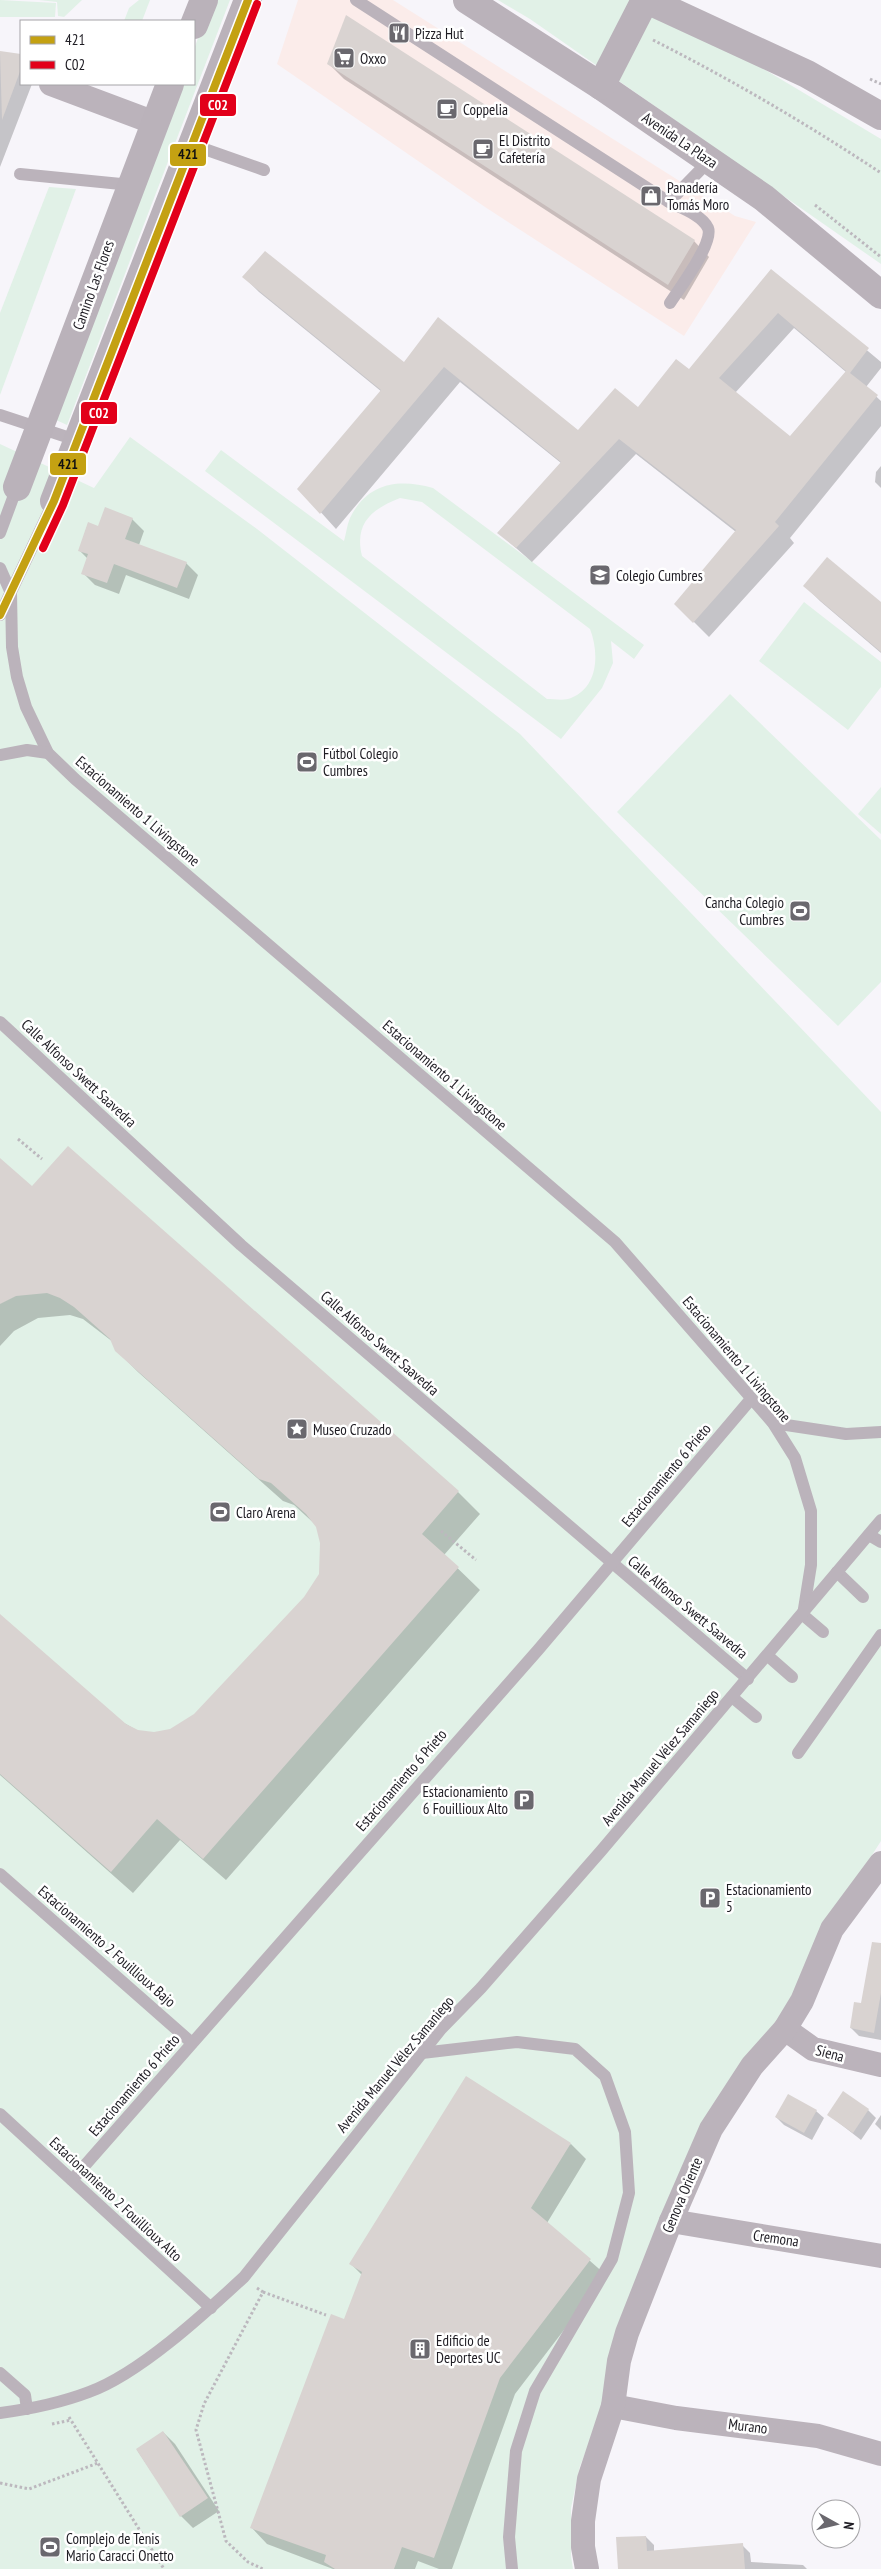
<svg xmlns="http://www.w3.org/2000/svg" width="881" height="2569" viewBox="0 0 881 2569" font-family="'PT Sans Narrow',sans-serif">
  <rect width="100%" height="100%" fill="#f7f5fa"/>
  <polygon fill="#fbecea" points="298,0 393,0 735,216 756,222 684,336 485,207 277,64"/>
  <g fill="#e1f1e7" fill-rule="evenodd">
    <polygon points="0,0 56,3 55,17 0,17"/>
    <polygon points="39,0 82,0 64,17 58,16 57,2"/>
    <polygon points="139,0 150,0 142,21 124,21 129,8"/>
    <polygon points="212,0 230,0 67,425 54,419 181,84 194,84 194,49"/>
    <polygon points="498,0 634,0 710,37 881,139 881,264 530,19"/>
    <polygon points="49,187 76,189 0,395 0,313"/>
    <polygon points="130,437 257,529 520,734 881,1112 881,1841 825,1928 797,1997 707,2120 660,2217 615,2338 604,2406 580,2466 571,2508 571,2556 573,2569 0,2569 0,444 94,488"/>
    <path d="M221,450L344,541C346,534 347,525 350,518C367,483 398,478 433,488L644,645L634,659L611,641L613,663L602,688L561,739L205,471ZM400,498L422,502L590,629C599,652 599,687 571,698C565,701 554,699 547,699L362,556C354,523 372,509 400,498Z"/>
    <polygon points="804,602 881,662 881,687 848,730 759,661"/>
    <polygon points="730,694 881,840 881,982 838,1026 617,812"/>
    <polygon points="881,787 881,834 858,814"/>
  </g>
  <g fill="#0003" fill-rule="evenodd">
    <polygon points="0,53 21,55 21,84 32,84 0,167"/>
    <polygon points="329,64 694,241 709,257 684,300 344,79"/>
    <path d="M771,270L881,362V368L866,387L881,401V426L790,538L794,543L709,637L676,604L736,532L636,454L532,562L499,533L561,463L460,382L336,529L299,488L382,392L259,292L244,277L404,363L438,319L578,432L638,409L689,371ZM794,328L846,372L790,437L735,393Z"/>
    <polygon points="881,466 881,488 875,482 876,472"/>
    <polygon points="132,519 144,531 139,545 186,563 198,575 189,599 126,575 119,594 95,585 83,573 88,559 79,550 99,528"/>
    <polygon points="805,586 881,603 881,653 820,601"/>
    <polygon points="0,1160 32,1188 458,1492 480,1514 444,1555 480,1590 226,1880 180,1840 133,1893 0,1775 0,1616 112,1716 138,1731 154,1733 170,1730 195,1715 305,1598 320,1574 322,1543 317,1526 294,1505 283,1501 138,1372 116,1350 113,1342 83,1319 70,1315 38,1318 14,1331 0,1346"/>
    <polygon points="881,1963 881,2040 859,2036 851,2028"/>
    <polygon points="868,2110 876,2118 861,2140 829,2115"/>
    <polygon points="816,2111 824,2118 812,2140 784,2125 776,2117"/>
    <polygon points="881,2115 881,2130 875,2124"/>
    <polygon points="571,2144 586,2159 547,2223 606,2275 515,2394 452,2569 439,2569 418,2561 415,2569 333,2569 267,2544 252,2528 345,2321 362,2275 350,2263"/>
    <polygon points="163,2432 175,2444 219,2511 193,2528 181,2516 137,2450"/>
    <polygon points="646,2537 654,2545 654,2552 742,2545 750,2553 751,2562 803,2565 807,2569 619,2569"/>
  </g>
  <g fill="#d9d3d1" fill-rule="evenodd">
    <polygon points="346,15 695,240 668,285 327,64"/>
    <polygon points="0,51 21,54 21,69 2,120"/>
    <path d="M265,251L404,362L438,317L578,430L615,388L638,407L676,359L689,369L771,269L869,348L850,373L878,395L775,522L779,526L693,623L674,604L736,530L619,439L516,548L497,533L561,462L444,367L320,514L297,489L381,390L242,277ZM778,313L846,371L790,436L719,378Z"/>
    <polygon points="105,507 133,518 125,539 187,562 177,588 114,564 107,583 81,574 88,554 78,551 88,522 98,526"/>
    <polygon points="827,557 881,602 881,652 803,586"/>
    <polygon points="68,1146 459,1491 422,1534 459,1567 203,1859 157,1819 111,1872 0,1774 0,1614 126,1724 138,1730 154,1732 170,1729 194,1714 304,1597 319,1574 320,1543 316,1527 306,1514 271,1483 259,1479 115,1351 110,1339 74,1307 60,1298 47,1293 16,1296 0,1304 0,1158 32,1186"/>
    <polygon points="872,1942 881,1943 881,1993 874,2033 850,2028 854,2002 861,2003"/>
    <polygon points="466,2076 571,2143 531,2208 591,2259 500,2378 434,2558 402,2547 394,2569 335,2569 324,2562 326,2555 250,2528 331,2314 344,2319 362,2272 349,2264"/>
    <polygon points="843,2091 869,2109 853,2133 827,2115"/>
    <polygon points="788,2094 817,2110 804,2133 775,2117"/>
    <polygon points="163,2431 208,2498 180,2517 136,2449"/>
    <polygon points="646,2536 647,2551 743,2543 745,2569 618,2569 616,2537"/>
  </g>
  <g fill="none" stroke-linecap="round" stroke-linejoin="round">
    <g stroke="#bcb8be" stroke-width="3" stroke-dasharray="2.5 2.5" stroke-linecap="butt">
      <path d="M653,40C732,80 807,124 881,173"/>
      <polyline points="870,79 881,84"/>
      <polyline points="815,205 881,257"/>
      <polyline points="18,1139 42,1159"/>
      <polyline points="441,1531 476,1560"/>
      <polyline points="257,2288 263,2292 204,2404 196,2430 226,2541 248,2562 263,2569"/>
      <polyline points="263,2292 326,2315"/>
      <polyline points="69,2417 164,2569"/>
      <polyline points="52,2424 71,2420"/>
      <polyline points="0,2483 29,2489 98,2463"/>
    </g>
    <g stroke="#bbb3bb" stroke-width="12">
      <polyline points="356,0 669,202 710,160"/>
      <polyline points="193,145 264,170"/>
      <polyline points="20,174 121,184 133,177"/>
      <path d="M669,202C681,208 702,215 708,228C714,243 679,289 670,303"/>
      <polyline points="0,415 76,440"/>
      <polyline points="0,533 17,487"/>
      <polyline points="0,568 11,593 12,647 17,677 26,707 48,753 75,779 615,1242 773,1423 795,1458 811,1511 811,1565 803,1615"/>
      <polyline points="0,615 54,501"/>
      <polyline points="0,755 27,750 48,753"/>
      <polyline points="0,1022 241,1245 748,1679"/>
      <polyline points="773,1423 846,1434 881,1432"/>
      <polyline points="869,1535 881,1542"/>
      <polyline points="837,1572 863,1597"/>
      <polyline points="803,1615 823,1632"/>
      <polyline points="768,1656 792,1677"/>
      <polyline points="732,1697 756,1717"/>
      <polyline points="798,1753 881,1635"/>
      <polyline points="0,1874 192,2043"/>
      <polyline points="422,2053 517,2042 575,2049 605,2076 625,2132 629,2193 612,2259 535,2391 516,2451 509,2537 512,2569"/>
      <polyline points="0,2114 211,2308"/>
      <polyline points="72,2180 538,1650 751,1399"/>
      <polyline points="0,2373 25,2395 27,2409"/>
      <path d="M0,2413C31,2409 60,2403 89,2392C139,2374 204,2314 244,2277L441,2029L481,1988L601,1851L881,1520"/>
    </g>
    <g stroke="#bbb3bb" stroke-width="24">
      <polyline points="51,84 155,123"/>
      <polyline points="785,2029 813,2049 881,2065"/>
      <polyline points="671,2221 881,2256"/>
      <polyline points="613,2406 676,2418 818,2436 881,2454"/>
      <polyline points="587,2569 583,2547 583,2521 589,2479 613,2406 619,2361 627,2333 671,2221 711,2129 752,2066 785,2029 802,2001 832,1929 881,1863"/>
    </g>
    <g stroke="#bab2ba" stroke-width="28">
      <polyline points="467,0 601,86 764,198 881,295"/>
      <polyline points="647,0 807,74 881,116"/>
      <polyline points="194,25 204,0"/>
      <polyline points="601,86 645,0"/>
      <polyline points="17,487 170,84"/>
      <polyline points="54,501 248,0"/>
    </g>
    <g stroke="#fff" stroke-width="11">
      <polyline id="bus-1" points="0,615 54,501 248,0"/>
    </g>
    <g stroke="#fff" stroke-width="11">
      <polyline id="bus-2" points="43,548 63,505 257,4"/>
    </g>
    <use href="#bus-1" stroke="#c4a112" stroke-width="8"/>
    <use href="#bus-2" stroke="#e2001a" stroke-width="8"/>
  </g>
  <defs>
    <g id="restaurant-square" transform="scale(1.125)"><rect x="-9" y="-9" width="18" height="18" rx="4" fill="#6a686e" stroke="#fff"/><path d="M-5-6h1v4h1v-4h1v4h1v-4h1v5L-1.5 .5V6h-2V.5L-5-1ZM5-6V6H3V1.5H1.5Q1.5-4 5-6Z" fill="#fff"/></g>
    <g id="supermarket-square" transform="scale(1.125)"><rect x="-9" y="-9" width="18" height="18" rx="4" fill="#6a686e" stroke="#fff"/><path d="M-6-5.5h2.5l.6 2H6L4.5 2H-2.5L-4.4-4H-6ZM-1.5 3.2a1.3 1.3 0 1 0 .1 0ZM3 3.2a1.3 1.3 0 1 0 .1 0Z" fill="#fff"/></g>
    <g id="cafe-square" transform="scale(1.125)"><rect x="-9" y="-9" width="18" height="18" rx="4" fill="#6a686e" stroke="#fff"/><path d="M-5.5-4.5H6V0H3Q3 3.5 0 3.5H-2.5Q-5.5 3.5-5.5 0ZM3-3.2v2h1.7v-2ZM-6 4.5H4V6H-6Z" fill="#fff"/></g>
    <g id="shop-square" transform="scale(1.125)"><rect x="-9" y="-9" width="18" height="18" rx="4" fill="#6a686e" stroke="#fff"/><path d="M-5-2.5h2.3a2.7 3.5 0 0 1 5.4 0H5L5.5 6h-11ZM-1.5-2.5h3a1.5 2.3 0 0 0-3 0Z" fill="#fff"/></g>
    <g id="school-square" transform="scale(1.125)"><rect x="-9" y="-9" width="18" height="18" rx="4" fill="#6a686e" stroke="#fff"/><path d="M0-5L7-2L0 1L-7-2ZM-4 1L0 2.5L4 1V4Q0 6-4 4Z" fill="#fff"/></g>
    <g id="stadium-square" transform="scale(1.125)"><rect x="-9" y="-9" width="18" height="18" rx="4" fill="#6a686e" stroke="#fff"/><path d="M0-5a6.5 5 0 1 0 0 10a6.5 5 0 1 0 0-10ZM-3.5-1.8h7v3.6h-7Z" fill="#fff"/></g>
    <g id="sight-square" transform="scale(1.125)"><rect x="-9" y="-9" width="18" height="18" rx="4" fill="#6a686e" stroke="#fff"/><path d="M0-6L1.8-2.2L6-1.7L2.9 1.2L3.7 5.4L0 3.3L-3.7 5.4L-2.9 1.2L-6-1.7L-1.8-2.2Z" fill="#fff"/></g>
    <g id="parking-square" transform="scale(1.125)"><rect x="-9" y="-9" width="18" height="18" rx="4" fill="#6a686e" stroke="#fff"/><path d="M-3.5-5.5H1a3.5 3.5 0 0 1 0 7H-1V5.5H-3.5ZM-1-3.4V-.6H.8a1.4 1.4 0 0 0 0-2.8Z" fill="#fff"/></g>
    <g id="building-square" transform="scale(1.125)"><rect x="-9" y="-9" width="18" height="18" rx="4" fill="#6a686e" stroke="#fff"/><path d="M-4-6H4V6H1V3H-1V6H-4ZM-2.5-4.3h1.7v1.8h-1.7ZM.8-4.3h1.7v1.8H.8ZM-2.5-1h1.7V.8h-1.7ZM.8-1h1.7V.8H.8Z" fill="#fff"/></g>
  </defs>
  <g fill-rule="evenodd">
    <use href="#restaurant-square" x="399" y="33"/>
    <use href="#supermarket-square" x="344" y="58"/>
    <use href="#cafe-square" x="447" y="109"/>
    <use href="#cafe-square" x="483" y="149"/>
    <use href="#shop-square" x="651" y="196"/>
    <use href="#school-square" x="600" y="575"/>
    <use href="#stadium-square" x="307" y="762"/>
    <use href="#stadium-square" x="800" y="911"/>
    <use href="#sight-square" x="297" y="1429"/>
    <use href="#stadium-square" x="220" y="1512"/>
    <use href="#parking-square" x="524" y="1800"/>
    <use href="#parking-square" x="710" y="1898"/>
    <use href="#building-square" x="420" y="2349"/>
    <use href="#stadium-square" x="50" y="2547"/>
  </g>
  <g text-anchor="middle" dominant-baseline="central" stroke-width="5" stroke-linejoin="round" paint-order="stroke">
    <g font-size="15" fill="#1e1c23" stroke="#fff" text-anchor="start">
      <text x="415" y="33">Pizza Hut</text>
      <text x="360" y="58">Oxxo</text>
      <text x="463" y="109">Coppelia</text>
      <text x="499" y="140">El Distrito<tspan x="499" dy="17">Cafetería</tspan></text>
      <text x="667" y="187">Panadería<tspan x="667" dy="17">Tomás Moro</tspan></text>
      <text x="616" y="575">Colegio Cumbres</text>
      <text x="323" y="753">Fútbol Colegio<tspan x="323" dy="17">Cumbres</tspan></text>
      <text x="784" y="902" text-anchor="end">Cancha Colegio<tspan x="784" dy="17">Cumbres</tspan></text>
      <text x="313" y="1429">Museo Cruzado</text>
      <text x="236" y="1512">Claro Arena</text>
      <text x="508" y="1791" text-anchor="end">Estacionamiento<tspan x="508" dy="17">6 Fouillioux Alto</tspan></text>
      <text x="726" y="1889">Estacionamiento<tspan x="726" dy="17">5</tspan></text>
      <text x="436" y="2340">Edificio de<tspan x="436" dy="17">Deportes UC</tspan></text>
      <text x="66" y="2538">Complejo de Tenis<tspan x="66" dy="17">Mario Caracci Onetto</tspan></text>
    </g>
    <g font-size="15" fill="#1e1c23" stroke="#fff">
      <text transform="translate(680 140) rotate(34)">Avenida La Plaza</text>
      <text transform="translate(93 285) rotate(-70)">Camino Las Flores</text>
      <text transform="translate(138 811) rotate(41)">Estacionamiento 1 Livingstone</text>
      <text transform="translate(79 1073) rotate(43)">Calle Alfonso Swett Saavedra</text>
      <text transform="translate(445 1075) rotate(41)">Estacionamiento 1 Livingstone</text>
      <text transform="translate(380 1343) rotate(41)">Calle Alfonso Swett Saavedra</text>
      <text transform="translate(737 1359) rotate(50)">Estacionamiento 1 Livingstone</text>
      <text transform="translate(666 1475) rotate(-50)">Estacionamiento 6 Prieto</text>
      <text transform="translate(688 1607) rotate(40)">Calle Alfonso Swett Saavedra</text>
      <text transform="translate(660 1757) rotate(-50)">Avenida Manuel Vélez Samaniego</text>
      <text transform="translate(401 1780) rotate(-49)">Estacionamiento 6 Prieto</text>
      <text transform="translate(107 1946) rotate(41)">Estacionamiento 2 Fouillioux Bajo</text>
      <text transform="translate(830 2053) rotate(15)">Siena</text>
      <text transform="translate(395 2064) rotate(-50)">Avenida Manuel Vélez Samaniego</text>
      <text transform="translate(134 2085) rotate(-49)">Estacionamiento 6 Prieto</text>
      <text transform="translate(682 2195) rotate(-67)">Genova Oriente</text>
      <text transform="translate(116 2199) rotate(43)">Estacionamiento 2 Fouillioux Alto</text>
      <text transform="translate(776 2238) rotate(8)">Cremona</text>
      <text transform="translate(748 2426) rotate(7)">Murano</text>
    </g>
  </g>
  <g stroke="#fff" stroke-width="2">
    <rect x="199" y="93" width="38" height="24" rx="5" fill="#e2001a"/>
    <rect x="169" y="143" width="38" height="24" rx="5" fill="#c4a112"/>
    <rect x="80" y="401" width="38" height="24" rx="5" fill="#e2001a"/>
    <rect x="49" y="452" width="38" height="24" rx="5" fill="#c4a112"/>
  </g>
  <g font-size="14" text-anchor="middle" font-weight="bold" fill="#fff">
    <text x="218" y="110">C02</text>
    <text x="99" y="418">C02</text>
  </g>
  <g font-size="14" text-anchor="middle" font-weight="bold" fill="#111">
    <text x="188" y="159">421</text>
    <text x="68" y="469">421</text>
  </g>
  <rect x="20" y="20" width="175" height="65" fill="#ffffff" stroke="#a5a4a7"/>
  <rect x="30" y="36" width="25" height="8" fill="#c4a112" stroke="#a5a4a7"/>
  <text x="65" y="45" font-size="15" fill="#1e1c23">421</text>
  <rect x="30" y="61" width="25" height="8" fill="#e2001a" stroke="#a5a4a7"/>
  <text x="65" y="70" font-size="15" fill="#1e1c23">C02</text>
  <g transform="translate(836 2524) rotate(98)"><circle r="24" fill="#ffffff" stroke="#a5a4a7"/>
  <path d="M0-4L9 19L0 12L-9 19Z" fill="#6a686e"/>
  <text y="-8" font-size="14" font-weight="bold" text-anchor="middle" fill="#1e1c23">N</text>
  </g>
</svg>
